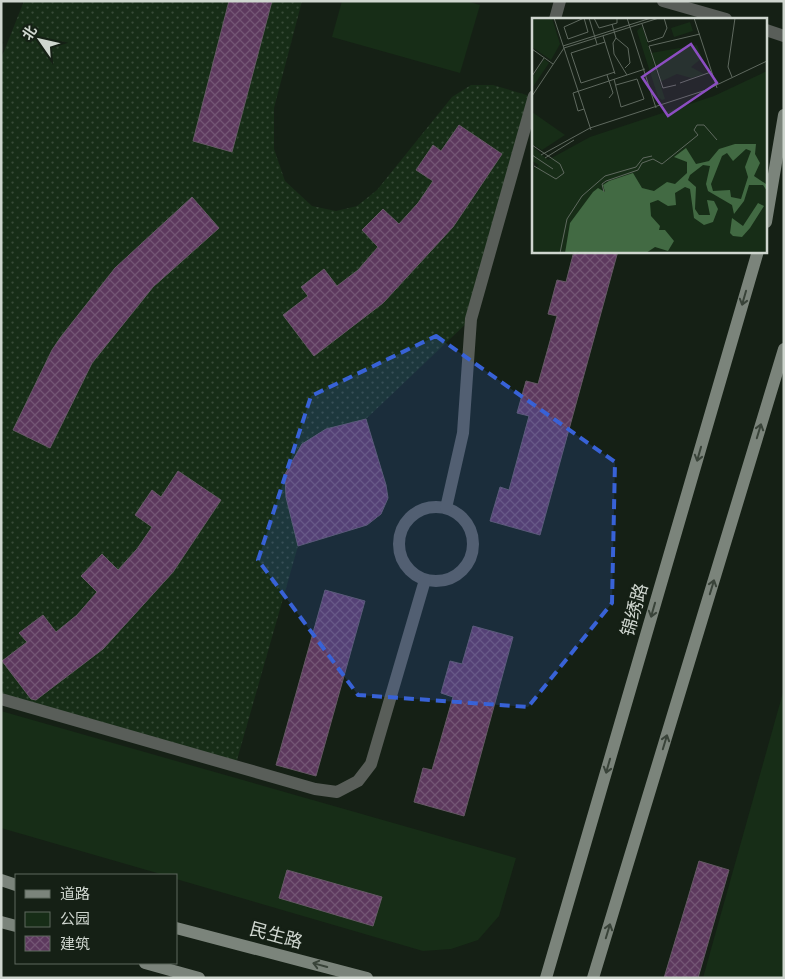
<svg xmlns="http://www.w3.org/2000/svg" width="785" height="979" viewBox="0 0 785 979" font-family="'Source Sans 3','Noto Sans SC',sans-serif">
  <defs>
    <pattern id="garden-dots" width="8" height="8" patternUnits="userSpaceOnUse" patternTransform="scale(1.25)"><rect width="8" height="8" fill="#172d17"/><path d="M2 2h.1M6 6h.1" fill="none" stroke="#384b38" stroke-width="1.8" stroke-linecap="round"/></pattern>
    <pattern id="building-cross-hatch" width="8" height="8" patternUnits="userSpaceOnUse" patternTransform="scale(1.25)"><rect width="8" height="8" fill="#5d395e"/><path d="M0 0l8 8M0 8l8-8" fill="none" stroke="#735574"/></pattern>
  </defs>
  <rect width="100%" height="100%" fill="#152015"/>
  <g fill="#172d17">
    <polygon points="342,1 467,1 480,5 460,73 332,37"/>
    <polygon points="784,689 784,978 703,978"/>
    <polygon points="1,711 516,858 499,916 478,940 451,949 423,951 176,879 176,875 164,875 1,828"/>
  </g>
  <polygon fill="url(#garden-dots)" points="24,1 302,1 274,108 274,149 285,181 312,206 336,211 357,206 377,190 452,97 471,85 493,85 533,97 471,319 366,419 326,429 302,444 285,474 286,497 298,546 235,767 1,699 1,59"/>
  <g fill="url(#building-cross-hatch)" stroke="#655865">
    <polygon points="229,1 272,1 232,152 193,141"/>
    <polygon points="459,125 502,154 453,227 383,303 314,356 283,315 308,296 301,287 324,269 337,286 358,270 378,247 362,230 383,209 399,224 418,203 433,181 416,170 433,145 441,151"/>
    <polygon points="192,197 219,228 153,287 92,363 50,448 13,430 52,350 60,338 115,268"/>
    <polygon points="574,251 618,251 540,535 490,521 500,487 509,490 529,416 517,413 526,381 538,384 557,316 548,314 557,280 566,282"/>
    <polygon points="366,419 386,485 388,498 381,514 367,525 298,546 286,497 285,474 302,444 326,429"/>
    <polygon points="178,471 221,500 173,572 103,649 36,700 31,699 2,661 27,642 19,633 43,615 56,632 77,615 97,592 81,576 102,554 118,570 137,549 152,527 135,515 152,490 161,497"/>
    <polygon points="325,590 365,601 316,776 276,765"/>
    <polygon points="473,626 513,637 464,816 414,802 423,768 432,770 453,697 441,693 450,661 462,664"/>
    <polygon points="699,861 729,870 698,978 664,978"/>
    <polygon points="287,870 382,897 373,926 279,898"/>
  </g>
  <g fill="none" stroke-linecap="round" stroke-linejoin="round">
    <g stroke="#595e59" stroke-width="12">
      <polyline points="555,19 560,1"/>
      <circle cx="436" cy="544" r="37"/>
      <polyline points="446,508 463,433 471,319 534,96"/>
      <polyline points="1,699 315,789 337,792 358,781 371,764 425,580"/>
    </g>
    <g stroke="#595e59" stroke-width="12">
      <polyline points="663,1 726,19"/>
      <polyline points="766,30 784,36"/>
    </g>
    <g stroke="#7b847b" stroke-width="12">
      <polyline points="766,222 784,115"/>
      <polyline points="1,880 16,885"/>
      <polyline points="1,922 16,926"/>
      <polyline points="176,928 367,978"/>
      <polyline points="145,963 199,978"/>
      <polyline points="546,978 758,251"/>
      <polyline points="593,978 784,349"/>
    </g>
  </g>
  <defs><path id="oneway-shaft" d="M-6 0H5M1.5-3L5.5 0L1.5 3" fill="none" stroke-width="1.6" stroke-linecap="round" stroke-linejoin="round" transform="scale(1.25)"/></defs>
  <g stroke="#394339">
    <use href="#oneway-shaft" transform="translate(744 298) rotate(106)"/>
    <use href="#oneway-shaft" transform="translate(759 431) rotate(-73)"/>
    <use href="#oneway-shaft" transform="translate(699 454) rotate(106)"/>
    <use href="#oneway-shaft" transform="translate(712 587) rotate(-73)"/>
    <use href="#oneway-shaft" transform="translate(653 610) rotate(106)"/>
    <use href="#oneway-shaft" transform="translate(665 742) rotate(-73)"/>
    <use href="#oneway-shaft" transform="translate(608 766) rotate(106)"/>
    <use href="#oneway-shaft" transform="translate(608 931) rotate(-73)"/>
    <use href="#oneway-shaft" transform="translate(320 965) rotate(-165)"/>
  </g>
  <path fill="#3862d7" fill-opacity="0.2" stroke="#3862d7" stroke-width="4" stroke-dasharray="10 6" stroke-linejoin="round" d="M436,336L615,462L612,603L528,707L358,695L258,560L311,396Z"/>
  <g text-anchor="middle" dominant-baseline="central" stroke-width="5" stroke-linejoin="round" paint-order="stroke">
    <g font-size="18" fill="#cfd6cf" stroke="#152015">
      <text transform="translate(635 610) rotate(-74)">锦绣路</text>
      <text transform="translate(276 936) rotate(15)">民生路</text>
    </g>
  </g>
  <g transform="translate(532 18)">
    <rect width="235" height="235" fill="#152015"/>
    <path d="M0,0H20L28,26L19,42L0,29ZM12,41L17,45L0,70V60ZM0,94L33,117L10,132L0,126Z" fill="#172d17"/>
    <path d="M158,4L161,13L142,19L139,10ZM110,8L133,81L130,82L126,79L105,13ZM235,53V235H0V153L7,147L0,143V128L16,142L58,119L182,78Z" fill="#172d17"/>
    <path d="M165,27L170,40L159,49L172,56L159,60L145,56L128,64L119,35Z" fill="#172d17"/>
    <path d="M203,126H224L223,136L228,145L222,158L234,166L235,173L231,167H217L212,183L202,196L200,187L176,173L174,166L178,148L171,147L158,157L156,162L164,169L163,191L167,197H178L175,182L182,183L186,191L181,204L172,207L162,200L158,171L153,169L143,175L144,187L136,188L126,182L118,185L119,198L128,208L127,212H133L142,223L136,233L123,229L114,235H33L38,205L61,174L66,170L73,174L71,167L77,163L101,155L110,170L122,173L135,164L143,166L155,155V144L142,139L154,130L164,146L177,143L187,131ZM214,131L219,133L213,149L216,159L209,181L199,179L198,172L181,173L179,166L190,138L195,135L201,143ZM226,185L232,188L218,210L210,219L201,218L198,215L200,200L211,208Z" fill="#426a43" fill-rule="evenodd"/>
    <path fill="none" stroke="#5f695f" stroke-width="1" d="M22,0L59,112M52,0L56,14L36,21L32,9ZM57,0L65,26M62,0L67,10L85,5V0M95,0L124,90M162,0L185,70M80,6L84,20L96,30L98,45L93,50M110,6L116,24L131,19L135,10L132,0M71,18L83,56M84,20L81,25L82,36L95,57M73,24L39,35L49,65L83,54M31,28L119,0M0,31L21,46M75,57L81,75L77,80M0,58L12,40M200,59L196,49L203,0M82,61L89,89L112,81L105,61L84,67M148,65L179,54M144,67L131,70L117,28L168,16M0,78L32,30L127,0M52,91L46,93L41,75L113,51M0,127L28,146L32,155L24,161L2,148M0,137L21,151M9,137L58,110L174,72L235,43M13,140L42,122M72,174L70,166L74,163L106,152L110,145L121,141L130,146L166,117L162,112L165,107H172L185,122M28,235L35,201L50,178L73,158L104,149L111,140L120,138"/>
    <path fill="#8c4ec2" fill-opacity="0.15" stroke="#8c4ec2" stroke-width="2.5" d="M159,26L185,65L136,98L110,59Z"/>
    <rect width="235" height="235" fill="none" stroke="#cfd6cf" stroke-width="2.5"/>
  </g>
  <rect width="785" height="979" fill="none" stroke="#cfd6cf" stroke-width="5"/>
  <rect x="15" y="874" width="162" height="90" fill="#152015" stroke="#5f695f"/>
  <rect x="25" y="890" width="25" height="8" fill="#7b847b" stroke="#5f695f"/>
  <text x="60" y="899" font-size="15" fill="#cfd6cf">道路</text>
  <rect x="25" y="912" width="25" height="15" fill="#172d17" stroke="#5f695f"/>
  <text x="60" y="924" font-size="15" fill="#cfd6cf">公园</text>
  <rect x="25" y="936" width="25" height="15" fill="url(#building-cross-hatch)" stroke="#5f695f"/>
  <text x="60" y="949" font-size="15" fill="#cfd6cf">建筑</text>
  <g transform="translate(40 40) rotate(304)" stroke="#152015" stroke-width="4" paint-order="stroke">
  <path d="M0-4L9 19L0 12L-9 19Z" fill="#cfd6cf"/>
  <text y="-8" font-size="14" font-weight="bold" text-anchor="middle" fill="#cfd6cf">北</text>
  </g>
</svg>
